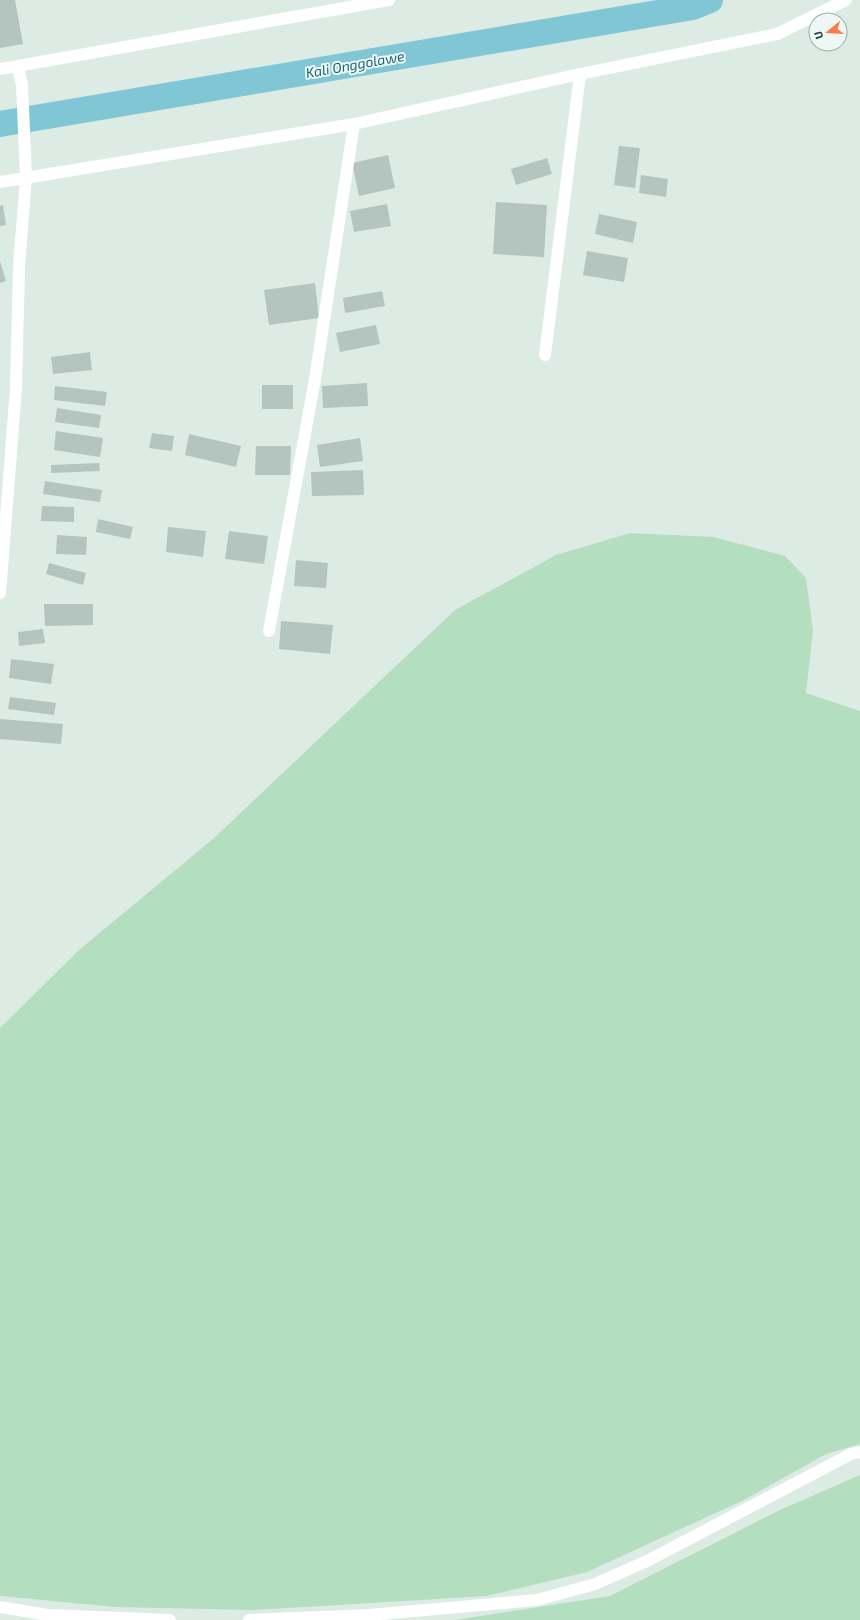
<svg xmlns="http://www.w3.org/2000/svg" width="860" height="1620" viewBox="0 0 860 1620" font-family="'Exo 2',sans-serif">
  <rect width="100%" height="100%" fill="#ddebe5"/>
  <g fill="#b4dec0">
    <polygon points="630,533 714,537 785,556 806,578 813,630 806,693 860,711 860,1444 826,1454 744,1500 587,1572 487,1596 253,1610 115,1607 0,1596 0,1028 79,950 214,838 455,610 556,555"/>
    <polygon points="860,1475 860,1620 455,1620 610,1596 780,1510"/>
  </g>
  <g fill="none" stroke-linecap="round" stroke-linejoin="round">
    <polyline stroke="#80c6d5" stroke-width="26" points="0,124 693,7 710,0"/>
  </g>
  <g fill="#b3c5be">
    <polygon points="0,0 15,0 23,44 0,48"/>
    <polygon points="619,146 640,148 635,188 614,185"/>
    <polygon points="388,155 395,188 359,196 352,163"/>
    <polygon points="547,158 552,174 516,185 511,169"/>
    <polygon points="641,175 668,179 666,197 639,193"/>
    <polygon points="496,202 547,205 544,257 493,254"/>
    <polygon points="387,204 391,226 354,232 350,211"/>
    <polygon points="3,205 6,225 0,226 0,206"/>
    <polygon points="599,214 637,222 633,243 595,234"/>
    <polygon points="587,251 628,258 624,282 583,275"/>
    <polygon points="0,261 6,281 0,283"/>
    <polygon points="315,283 319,318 269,325 264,290"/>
    <polygon points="382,291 385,306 345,313 343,298"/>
    <polygon points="376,325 380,344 340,352 336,333"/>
    <polygon points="90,352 92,370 53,374 51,357"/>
    <polygon points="367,383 368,406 323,408 322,386"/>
    <rect x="262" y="385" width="31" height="24"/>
    <polygon points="55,386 107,392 105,406 54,400"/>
    <polygon points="57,408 101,415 99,428 55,422"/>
    <polygon points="56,431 103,438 100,457 54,450"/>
    <polygon points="152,433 174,436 172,451 149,448"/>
    <polygon points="189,434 241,446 236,467 185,455"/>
    <polygon points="360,438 363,461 320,467 317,445"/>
    <polygon points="256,446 291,446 290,475 255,475"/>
    <polygon points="99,463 100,471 51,473 51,465"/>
    <polygon points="363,470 364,495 312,496 311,472"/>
    <polygon points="45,481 102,490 100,502 43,494"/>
    <polygon points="42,506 74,507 74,522 41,521"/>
    <polygon points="98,519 133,527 130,539 96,532"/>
    <polygon points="168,527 206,531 203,557 166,552"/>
    <polygon points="229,531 268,536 264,564 225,559"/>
    <polygon points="57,535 87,537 86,555 56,554"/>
    <polygon points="296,560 328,563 326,588 294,586"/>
    <polygon points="49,563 86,573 83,585 46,574"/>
    <polygon points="44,604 93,604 93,625 45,626"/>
    <polygon points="281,621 333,625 330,654 279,649"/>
    <polygon points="43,629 45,643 19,646 18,632"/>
    <polygon points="11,659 54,664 51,684 9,678"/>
    <polygon points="10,697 56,703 54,715 8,709"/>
    <polygon points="0,719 63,724 61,744 0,739"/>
  </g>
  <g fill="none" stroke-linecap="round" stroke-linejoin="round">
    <g stroke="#fff" stroke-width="12">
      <polyline points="0,69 389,0"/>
      <polyline points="0,182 354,124 580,74 777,34 846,0"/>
      <polyline points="545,355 580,74"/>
      <polyline points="0,593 16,388 19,267 26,177 22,85 18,67"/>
      <polyline points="269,631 315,379 354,124"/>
      <polyline points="0,1607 48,1615 170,1620"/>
      <polyline points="249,1620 369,1615 537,1600 595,1584 647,1561 851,1454 860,1452"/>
    </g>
  </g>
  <g text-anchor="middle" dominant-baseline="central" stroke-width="4" stroke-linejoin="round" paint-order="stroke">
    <g font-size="14" font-style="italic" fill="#15677a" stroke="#eef7f3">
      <text transform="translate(355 64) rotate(-10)">Kali Onggolawe</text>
    </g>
  </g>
  <g transform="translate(828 32) rotate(252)"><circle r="19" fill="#eef7f3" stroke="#9baca7"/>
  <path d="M0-3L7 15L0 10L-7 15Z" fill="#fc7a4a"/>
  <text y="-6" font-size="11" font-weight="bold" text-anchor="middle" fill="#1e3b34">U</text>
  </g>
</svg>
